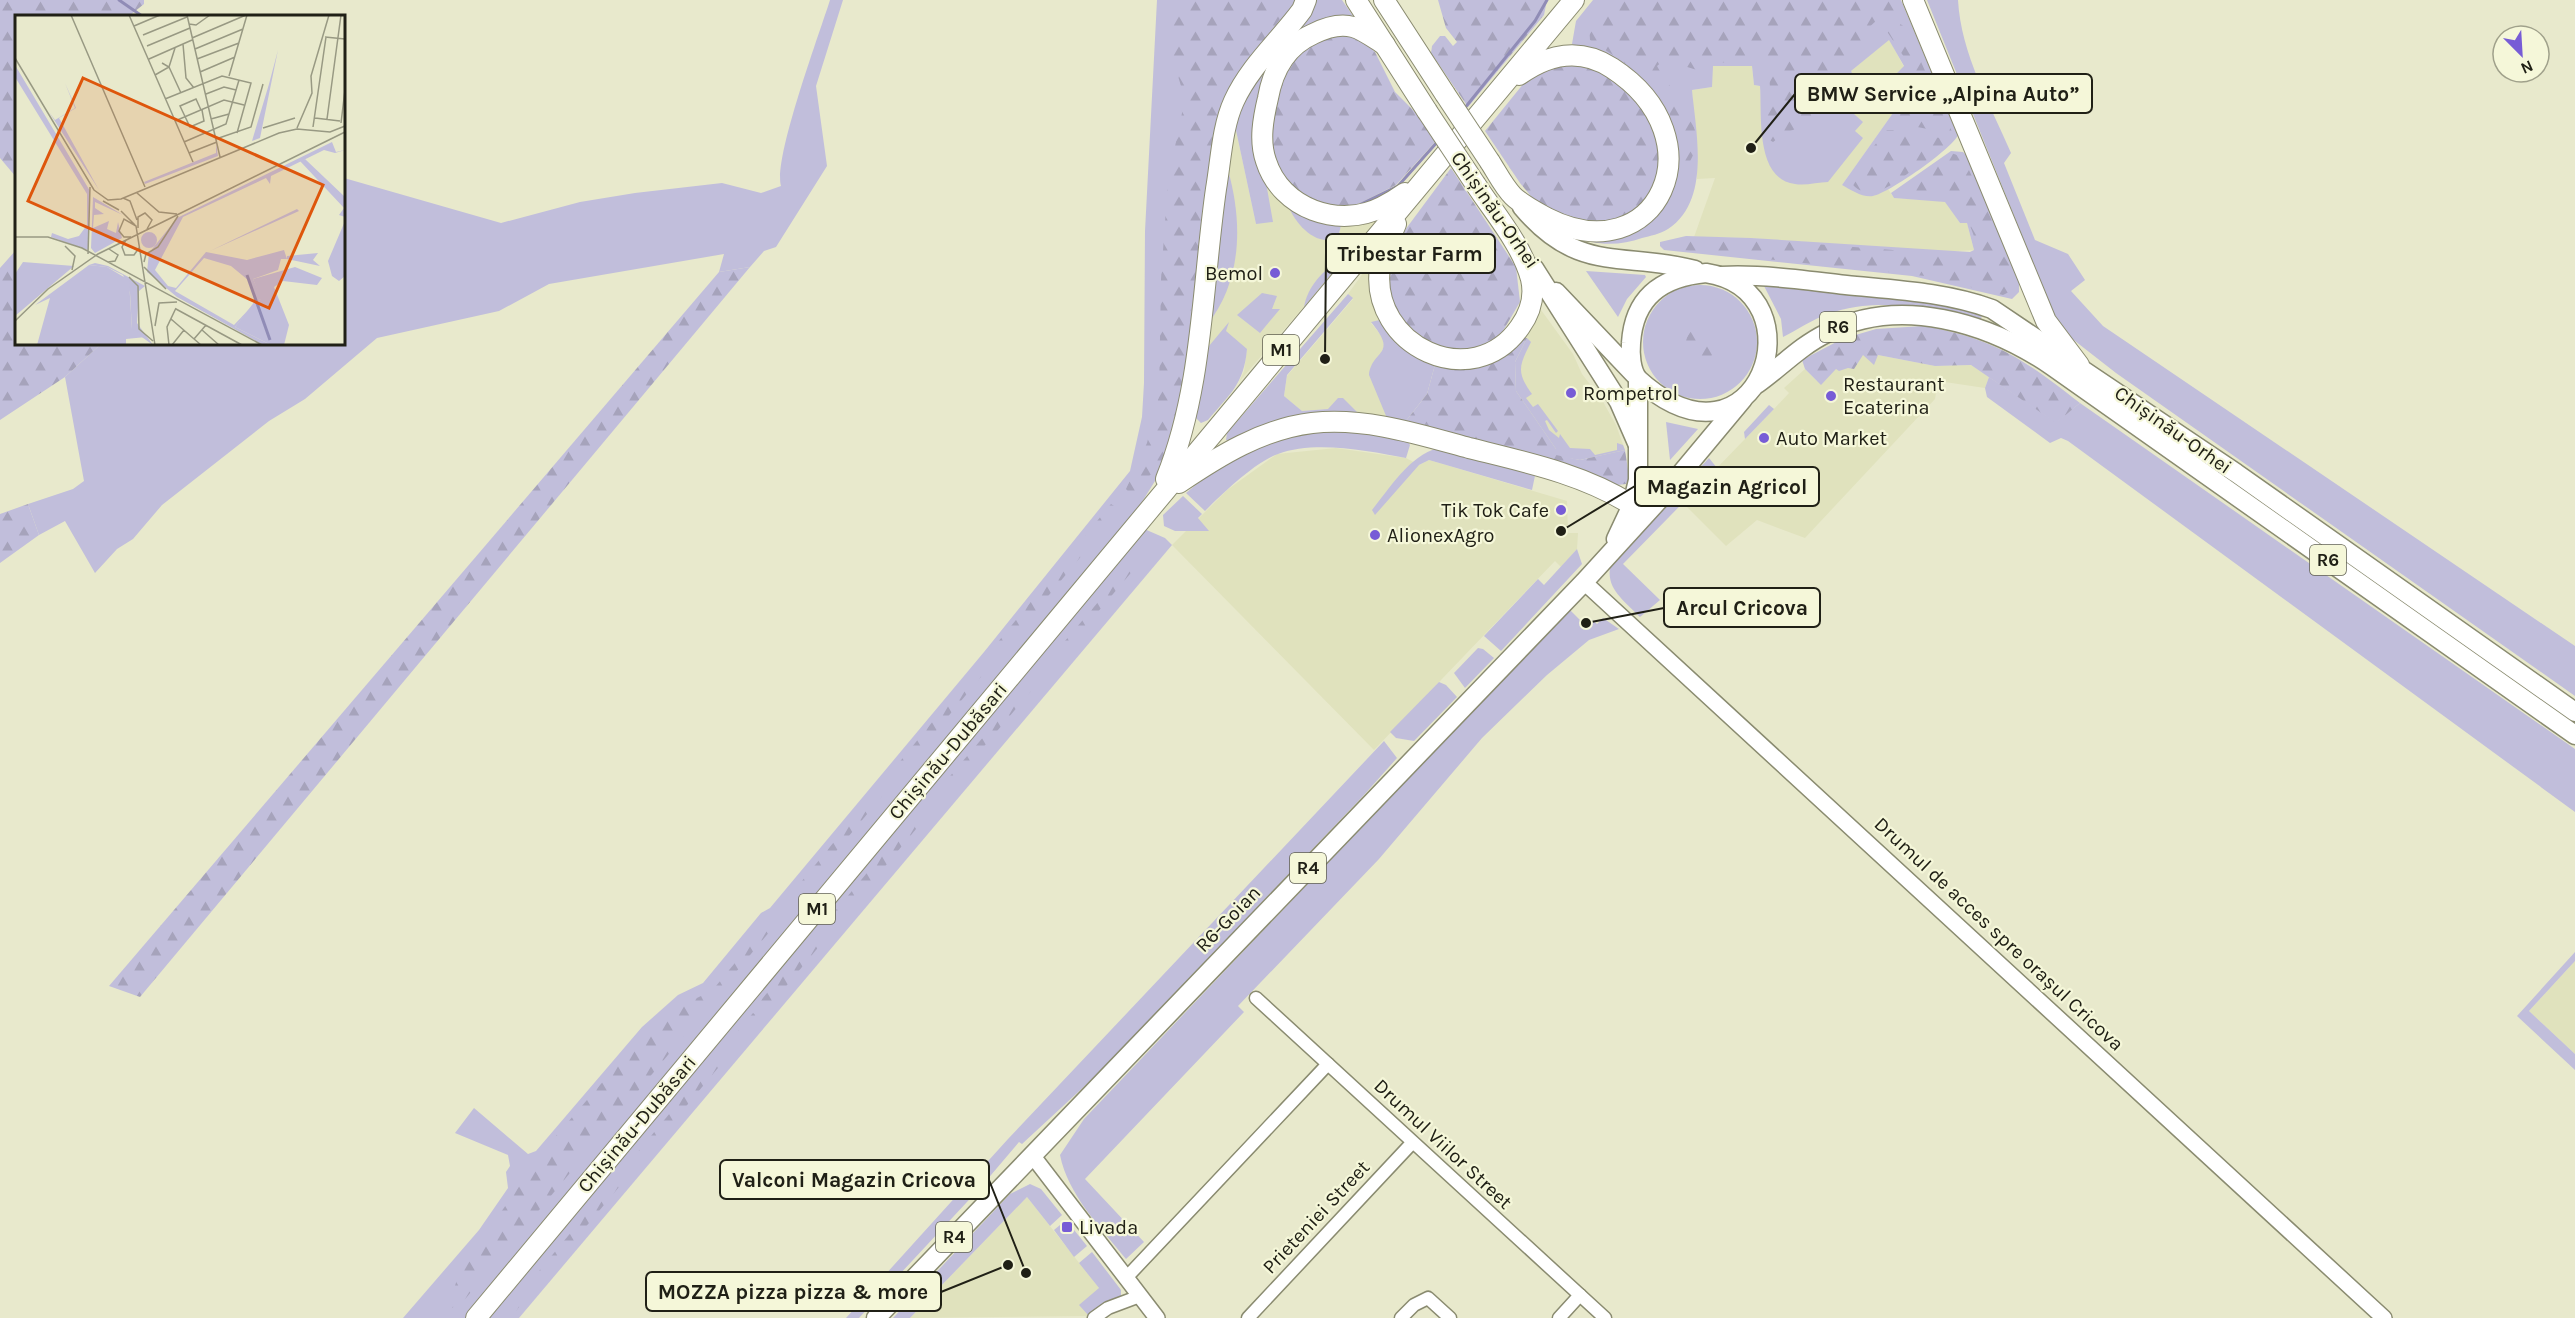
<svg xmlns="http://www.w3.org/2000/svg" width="2575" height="1318" viewBox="0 0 2575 1318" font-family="Karla,sans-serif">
  <defs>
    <pattern id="forest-firs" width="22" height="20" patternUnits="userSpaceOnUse" patternTransform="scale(1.5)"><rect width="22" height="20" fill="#c1bedb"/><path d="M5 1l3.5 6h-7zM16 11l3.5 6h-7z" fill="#a6a3bb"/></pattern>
  </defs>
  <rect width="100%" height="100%" fill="#e8e9cc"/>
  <g fill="#e0e2bd">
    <polygon points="1889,39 1904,67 1893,77 1905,96 1842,185 1864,195 1872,196 1888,189 1894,198 1945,201 1960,223 1967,223 1974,250 1941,252 1751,238 1694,237 1715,178 1697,179 1692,90 1712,87 1712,66 1752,66 1754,85 1760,86 1762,119 1851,71"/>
    <polygon points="1234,121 1256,224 1265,177 1287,202 1296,220 1327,241 1338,237 1342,222 1385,212 1239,382 1244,371 1247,349 1204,352"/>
    <polygon points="1374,258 1384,319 1371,323 1383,338 1384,346 1379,358 1371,367 1389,423 1357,419 1335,402 1329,409 1302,411 1284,396 1287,376 1353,299 1348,294"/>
    <polygon points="1536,303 1573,354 1582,374 1602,400 1616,425 1625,450 1597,458 1555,456 1516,391 1518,338"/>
    <polygon points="1850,355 1878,355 1935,366 1971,365 1989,377 1985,388 1938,381 1935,399 1805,538 1757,520 1726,546 1683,503 1774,409 1789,393 1784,388 1805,369 1817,381"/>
    <polygon points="1336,448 1406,458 1419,465 1429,460 1567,501 1568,533 1578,533 1577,549 1561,567 1555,561 1374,750 1172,545 1227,490 1277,454"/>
    <polygon points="2575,961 2575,1054 2529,1011"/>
    <polygon points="1027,1197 1099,1288 1089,1316 910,1318"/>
  </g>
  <g fill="#c1bedb">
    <path d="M830,0H843L816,86L827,166L776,247L764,251L750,267L719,272L724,254L549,284L499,311L377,338L305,399L269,421L162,505L133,539L117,549L95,573L65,521L39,535L28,504L73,489L84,481L65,377L101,344H344V178L501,223L580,202L635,193L722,183L761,193L781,186C773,159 819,35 830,0Z"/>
    <polygon points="1157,0 1299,0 1232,93 1189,371 1168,460 1124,531 469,1318 403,1318 479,1230 508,1188 506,1172 510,1166 508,1155 455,1133 474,1108 528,1154 536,1151 642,1027 678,995 703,983 761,913 770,908 984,652 1130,471 1142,417 1144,383 1145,231"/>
    <polygon points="1312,0 1342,0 1353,16 1265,177 1273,222 1256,224 1234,121 1241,104"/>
    <path d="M1593,0H1901L1958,135C1952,149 1889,193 1873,196C1863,198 1851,190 1842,185L1905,96L1893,77L1904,66L1889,40L1851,71L1855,79L1843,96L1849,100L1845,106L1863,122L1855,131L1863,138L1828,182C1818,182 1805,186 1795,184C1755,179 1762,116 1760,86L1754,85L1752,66H1713L1712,87L1692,90C1696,133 1711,201 1668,229C1660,234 1650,236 1642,238C1620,246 1595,246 1574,236L1578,47L1572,44L1576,21Z"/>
    <path d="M1927,0H1958C1961,54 1990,104 2011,153L2004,163L2035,240L2068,254L2085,280L2071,291L2103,326L2575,646V696L2116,373L2066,334L2052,310Z"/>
    <polygon points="1951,151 1963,152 1966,155 2019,278 2019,292 2012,299 1912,276 1664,250 1660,246 1660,242 1686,236 1751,238 1970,252 1974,250 1967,223 1960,223 1945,202 1894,198 1891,193"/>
    <path d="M1228,170C1243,223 1242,281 1207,325Z"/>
    <path d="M1287,202L1342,222L1338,237C1316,249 1293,222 1287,202Z"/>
    <path d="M1342,261L1304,307C1307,288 1323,268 1342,261Z"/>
    <polygon points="1586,271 1645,275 1646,277 1627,299 1618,317"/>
    <circle cx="1700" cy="342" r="57"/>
    <path d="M1764,286L1910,298L1982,313L1981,320C1931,309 1879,296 1828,314C1813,319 1797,330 1783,337L1781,319Z"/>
    <polygon points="1262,293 1277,296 1272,309 1280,309 1260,333 1237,315"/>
    <polygon points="1348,294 1353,298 1287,375 1284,396 1302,411 1328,409 1338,398 1343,398 1360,415 1233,442 1226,440 1227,433"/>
    <path d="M1384,319L1436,361L1427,394L1402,426L1389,423L1369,375C1372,349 1399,356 1371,322Z"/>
    <path d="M1229,322L1226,331L1247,349C1244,384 1230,394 1208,420L1201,423L1195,417L1204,352Z"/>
    <path d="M1527,338L1531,342C1519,366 1516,372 1532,394L1526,398L1533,407L1538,404L1558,431L1556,433L1547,420L1545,421L1549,430L1559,438L1560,434L1570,448L1590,449L1595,455L1617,450V443L1623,445L1625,450L1580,460L1555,456L1556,449L1516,391L1515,362Z"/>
    <polygon points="1989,377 2056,422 2080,403 2575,749 2575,812 2068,441 2061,438 2050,443 1987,397 1985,388"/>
    <polygon points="1769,405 1774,409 1745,439 1744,432"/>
    <polygon points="1666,422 1698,429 1670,460"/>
    <path d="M1361,429L1408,442L1410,445L1406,458C1369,451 1315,440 1278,454C1255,462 1222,494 1205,511L1186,493L1227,459L1298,431Z"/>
    <path d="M1438,448L1536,471L1532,490L1429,460L1419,465L1375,515L1372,510C1390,488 1409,456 1438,448Z"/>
    <path d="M1709,458L1717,468L1623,564L1660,600L1640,617C1625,601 1604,588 1611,564Z"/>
    <polygon points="1183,496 1202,514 1198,518 1209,531 1175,531 1164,526 1163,515"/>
    <polygon points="1142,528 1165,538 1172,545 519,1318 482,1318"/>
    <polygon points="1577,549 1582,564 1501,651 1484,636 1538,579 1544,585"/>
    <path d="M1569,609L1580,620L1589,617L1597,624L1603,618L1619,629L1589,640L1547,675L1482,738L1379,859L1238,1006L1244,1012L1085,1179L1144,1242L1126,1259C1101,1228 1068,1195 1060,1155L1084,1119Z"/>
    <polygon points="1478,648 1483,649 1494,658 1465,688 1454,673"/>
    <polygon points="1439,682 1446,685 1457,697 1414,741 1396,738 1390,732"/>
    <polygon points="1384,741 1397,758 1364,795 1102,1070 1022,1144 1019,1142 980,1188 859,1318 846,1318 1008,1139"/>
    <polygon points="2575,952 2575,961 2529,1011 2575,1054 2575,1070 2517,1016"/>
    <polygon points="1030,1184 1041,1189 1062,1215 1050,1226 1027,1197 910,1318 893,1318 1010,1194"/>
    <polygon points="1066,1220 1087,1246 1074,1257 1054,1230"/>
    <polygon points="1092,1252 1121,1290 1121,1296 1089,1316 1079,1305 1099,1288 1079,1263"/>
  </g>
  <g fill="url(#forest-firs)">
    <polygon points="0,0 144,0 144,4 129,16 16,16 16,177 0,158"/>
    <polygon points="1175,0 1294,0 1226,93 1217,119 1207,178 1179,410 1169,449 1156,469 1131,495 1126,489 1147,443 1159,396 1161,279 1168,180 1182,113 1181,86 1169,46 1177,9"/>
    <polygon points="1438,0 1547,0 1544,15 1468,107 1431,53 1432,46 1440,36 1445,36 1453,46 1457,42 1446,28"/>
    <path d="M1608,0H1897V10L1877,20L1865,31L1869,44L1846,69L1841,82L1829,87L1830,101L1824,118L1785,133L1773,142L1766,138V106L1770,88L1769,73L1760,60L1750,59L1711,64L1707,73L1664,60L1657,66C1673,96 1712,127 1689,163L1685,162L1679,137L1657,84L1590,40L1589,25Z"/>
    <polygon points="1891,22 1899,23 1906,28 1953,134 1902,124 1896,119 1896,114 1907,97 1897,78 1907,67 1906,60 1884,27"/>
    <polygon points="1340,32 1365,42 1375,52 1395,92 1419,116 1435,142 1396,185 1344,211 1301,198 1291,190 1268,146 1277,85 1297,50"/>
    <polygon points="1551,61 1598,66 1654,114 1661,171 1645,204 1618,222 1582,224 1539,206 1520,183 1485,131 1533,72"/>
    <path d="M1887,130H1894L1903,135L1943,138L1948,142C1943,151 1928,159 1919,165C1899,180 1866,210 1848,178Z"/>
    <path d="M1951,153L1963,157C1974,181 2016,269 2015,289L2003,295L1925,276L1672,249H1666L1663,244L1684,238L1763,240L1932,253H1976C1979,236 1960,201 1942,196C1928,192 1911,198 1896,195L1909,182Z"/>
    <polygon points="1451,168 1516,267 1520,302 1503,331 1488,344 1473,350 1439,351 1394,319 1386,265 1391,249"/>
    <polygon points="16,250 16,344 101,344 65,377 0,420 0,268"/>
    <polygon points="750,267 140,997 109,986 719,272"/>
    <path d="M1923,326C1994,338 2025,360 2080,403L2056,423L1971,365L1935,366L1878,355L1874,365L1863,355L1854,369L1848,368L1839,371L1836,369L1821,385L1805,369L1802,360L1842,339L1876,329Z"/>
    <circle cx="1702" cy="343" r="16"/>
    <polygon points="1518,338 1527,338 1515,362 1516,391 1556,449 1556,455 1580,460 1625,450 1629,477 1626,484 1617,485 1523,455 1402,426 1427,394 1436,361"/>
    <polygon points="28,504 39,535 0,563 0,514"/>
    <polygon points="1111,504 1117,508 1117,513 726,984 721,990 718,989 716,986"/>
    <polygon points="1145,547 1146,555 932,808 928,802"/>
    <polygon points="913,823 916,829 764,1013 757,1005 906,826"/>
    <polygon points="701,996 707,1008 466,1298 452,1308 448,1305 461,1269 548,1145 639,1040 674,1009"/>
    <polygon points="753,1013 756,1015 757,1021 510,1318 500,1318"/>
  </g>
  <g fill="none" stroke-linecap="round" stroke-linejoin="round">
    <g stroke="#908cb6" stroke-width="3">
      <polyline points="119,0 142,16"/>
      <polyline points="1464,109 1535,21 1547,0"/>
      <polyline points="1361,204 1398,186 1439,140"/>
    </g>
    <g stroke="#8a8b70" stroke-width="15">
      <g id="minor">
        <polyline points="1256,998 1605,1318"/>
        <polyline points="1126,1278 1328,1064"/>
        <polyline points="1094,1318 1108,1308 1140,1296"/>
        <polyline points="1248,1318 1412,1143"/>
        <polyline points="1401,1318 1414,1305 1428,1298 1450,1318"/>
        <polyline points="1559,1318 1580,1295"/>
      </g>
    </g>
    <g stroke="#8a8b70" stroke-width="18">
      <g id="tertiary">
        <polyline points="1584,582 2384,1318"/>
        <polyline points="1032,1155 1157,1318"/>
      </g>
    </g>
    <g stroke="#8a8b70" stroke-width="21">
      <g id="primary">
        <path d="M1522,207C1579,275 1622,251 1695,270"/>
        <polyline points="1534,268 1619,402 1637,443"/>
        <path d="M1706,273C1823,291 1758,488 1638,379C1631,370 1630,354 1631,343C1634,297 1662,277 1706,273Z"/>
        <path d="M1721,276C1763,274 1805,280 1846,285C1896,290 1945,292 1992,309L2236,473L2575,712"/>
        <polyline points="1556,292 1634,374"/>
        <path d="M1757,384C1781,367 1800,346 1827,333C1899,295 1989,323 2052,366L2575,735"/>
        <polyline points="1616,539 1632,505 1638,480 1638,379"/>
        <polyline points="876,1318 1584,582 1658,501 1743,399"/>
      </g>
    </g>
    <g stroke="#8a8b70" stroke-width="22">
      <g id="trunk">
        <polyline points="1356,0 1427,111"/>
        <polyline points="1384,0 1445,94"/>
        <polyline points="1913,0 2046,321 2079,365"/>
        <path d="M1385,45C1375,39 1364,30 1353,27C1339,23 1325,28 1313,34C1286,46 1273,70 1268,98C1263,119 1259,141 1266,161C1281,209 1339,229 1382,207C1390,203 1398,198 1405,193"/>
        <path d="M1490,162C1497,173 1504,187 1513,196C1522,205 1536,212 1547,218C1657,274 1721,139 1612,68C1580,47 1548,54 1519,75"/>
        <path d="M1396,224C1390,239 1382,251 1380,267C1369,346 1473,395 1520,327C1530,313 1535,296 1531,279C1522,245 1495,214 1476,185"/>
        <path d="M1166,479C1203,388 1202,286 1216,189C1221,160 1222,127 1234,101C1250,66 1280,40 1302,10L1306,0"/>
        <path d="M1179,483C1219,456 1262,429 1312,423C1365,417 1418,434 1469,448C1525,462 1583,474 1632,505"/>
        <polyline points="476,1318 1574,0"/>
      </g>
    </g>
    <use href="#minor" stroke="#fff" stroke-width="12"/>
    <use href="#tertiary" stroke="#fff" stroke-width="15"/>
    <use href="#primary" stroke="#fff" stroke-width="18"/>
    <use href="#trunk" stroke="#fff" stroke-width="20"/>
    <g stroke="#8a8b70" stroke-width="22" stroke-linecap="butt">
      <g id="trunk-bridge">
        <polyline points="1445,94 1490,162"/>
        <polyline points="1427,111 1476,185"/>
      </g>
    </g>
    <use href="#trunk-bridge" stroke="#fff" stroke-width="20"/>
  </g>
  <g fill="#775cd6" stroke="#f5f7d9" stroke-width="2">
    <circle cx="1275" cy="273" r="6"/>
    <circle cx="1571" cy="393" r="6"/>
    <circle cx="1831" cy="396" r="6"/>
    <circle cx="1764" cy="438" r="6"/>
    <circle cx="1561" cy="510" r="6"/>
    <circle cx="1375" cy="535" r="6"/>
    <rect x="1061" y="1221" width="12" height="12" rx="3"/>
  </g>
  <g text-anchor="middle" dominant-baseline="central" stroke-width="4.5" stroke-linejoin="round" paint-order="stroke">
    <g fill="#f5f7d9" stroke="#606050" stroke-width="1.5">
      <rect x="1820" y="312" width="36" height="30" rx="4.5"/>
      <rect x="1263" y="335" width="36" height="30" rx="4.5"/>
      <rect x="2310" y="545" width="36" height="30" rx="4.5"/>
      <rect x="1290" y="853" width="36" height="30" rx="4.5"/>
      <rect x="799" y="894" width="36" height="30" rx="4.5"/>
      <rect x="936" y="1222" width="36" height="30" rx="4.5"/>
    </g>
    <g font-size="18" font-weight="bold" fill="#202016">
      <text x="1838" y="327">R6</text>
      <text x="1281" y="350">M1</text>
      <text x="2328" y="560">R6</text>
      <text x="1308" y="868">R4</text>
      <text x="817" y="909">M1</text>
      <text x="954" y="1237">R4</text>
    </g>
    <g font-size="20" fill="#202016" stroke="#f5f7d9">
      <text transform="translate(1495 210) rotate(55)">Chișinău-Orhei</text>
      <text transform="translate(2173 430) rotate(35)">Chișinău-Orhei</text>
      <text transform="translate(948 751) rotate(-50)">Chișinău-Dubăsari</text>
      <text transform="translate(1228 919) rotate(-46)">R6-Goian</text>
      <text transform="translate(1999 934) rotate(43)">Drumul de acces spre orașul Cricova</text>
      <text transform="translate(637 1124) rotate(-50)">Chișinău-Dubăsari</text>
      <text transform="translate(1443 1144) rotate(43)">Drumul Viilor Street</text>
      <text transform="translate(1316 1217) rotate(-47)">Prieteniei Street</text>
    </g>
    <g font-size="20" fill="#202016" stroke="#f5f7d9" text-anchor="start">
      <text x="1263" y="273" text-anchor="end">Bemol</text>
      <text x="1843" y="384">Restaurant<tspan x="1843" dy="23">Ecaterina</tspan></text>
      <text x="1583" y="393">Rompetrol</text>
      <text x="1776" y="438">Auto Market</text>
      <text x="1549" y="510" text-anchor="end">Tik Tok Cafe</text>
      <text x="1387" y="535">AlionexAgro</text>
      <text x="1079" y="1227">Livada</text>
    </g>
  </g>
  <g transform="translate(15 15)">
    <rect width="330" height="330" fill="#e8e9cc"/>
    <path d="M0,50L75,176L73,235L36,222L37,218L53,224L64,221L72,210V179L0,62ZM50,68L61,93L44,103L84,175L34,97L40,105L60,93ZM317,127L321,137L330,135L320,138L309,135L256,161L255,169L251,163L168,202L140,255L153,271L161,273L191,237L232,245L269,235L272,244H266L263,255L238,264L247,284L240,286L233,265L216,251L189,243L160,276L219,310L237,291L220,312L256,330H248L162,282L132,257L134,238L162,203ZM201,128L203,141L130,169L129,167L201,138ZM80,248L93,251L130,271L124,276L122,308L138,330L117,315L115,278L108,260L92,252L74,250Z" fill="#c1bedb"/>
    <path d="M263,35L245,123L237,126L254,69ZM290,144L330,182V202L324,200L329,193L285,146ZM78,182L108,200L80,187V193L89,199L79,200L78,213L94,206L92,214L101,218L103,207L107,223L80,238L76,233ZM282,194L284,196L195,236ZM330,206V261L324,266L317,261L313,246ZM126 225a8 8 0 1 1 16 0a8 8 0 1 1-16 0ZM303,238L298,245L305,251L272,244V241ZM8,247L59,251L0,301V259ZM74,250L92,252L114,265L117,314L131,322L111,324V330H22L35,283L20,290ZM280,252L307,263L302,270L268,266L259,272L274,310L269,330H256L220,312L240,286L246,284L238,264Z" fill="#c1bedb"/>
    <path fill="none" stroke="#908cb6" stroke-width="3" d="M232,260L255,325"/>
    <path fill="none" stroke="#989983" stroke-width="1.5" d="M56,0L130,172M114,0L178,147M172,0L205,142M174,9L181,10L195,0M119,11L145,0M128,20L172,2M310,22L330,24M177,23L231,0M168,29L171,63L179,73M132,31L175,13M180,34L228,14M0,43L79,175L93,185L106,184L264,118L282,114L315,117L330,111M134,44L177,25M182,44L224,28M147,48L154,52L166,78M185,57L220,42M140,60L154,52L160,33M214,61L232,0M191,79L209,72L221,75M150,84L207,61L236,68L222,118M186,95L181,84L165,91L175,112L189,106L187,95M300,103L325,106M196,104L214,99M312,104L326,0M160,106L209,85L229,90M326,108L330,75M298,112L311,22M248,113L280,103M282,113L297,78L296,61L314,0M201,124L236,112L248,69M169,127L211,109L224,65M174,138L202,127M122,178L144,197L162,199M108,183L115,186L122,205M88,186L104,195M106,196L120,210M123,213V202L130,198L137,205L132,214M0,222H33L67,233L247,330M116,222H109L104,216L109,204L121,211L140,330M111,225L107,232L110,240H119L124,233M50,231L60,241L57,255M73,239L75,172M93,247L100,246L103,240L94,234M129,247L131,239L143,232L163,201M129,252L151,274M114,262L123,271L124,314L138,326M161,294L227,330M156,304L186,330M0,306L33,274L83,239L330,117M140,311L144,288L162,287M187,315L204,330M179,324L191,310M154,330L152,312L161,293M157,330L169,315"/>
    <path fill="#de560c" fill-opacity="0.15" stroke="#de560c" stroke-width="3" d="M68,63L308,170L254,293L13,186Z"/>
    <rect width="330" height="330" fill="none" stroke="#202016" stroke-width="3"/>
  </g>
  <path fill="none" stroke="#202016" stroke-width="2" d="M1751 148L1795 94M1325 359L1326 253M1561 531L1635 486M1586 623L1664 608M1026 1273L989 1180M1008 1265L941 1292"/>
  <g fill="#202016" stroke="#f5f7d9" stroke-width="2">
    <circle cx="1751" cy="148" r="6"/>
    <circle cx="1325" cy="359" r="6"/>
    <circle cx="1561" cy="531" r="6"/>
    <circle cx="1586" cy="623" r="6"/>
    <circle cx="1026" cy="1273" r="6"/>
    <circle cx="1008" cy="1265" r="6"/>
  </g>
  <g fill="#f5f7d9" stroke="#202016" stroke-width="2">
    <rect x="1795" y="74" width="297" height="39" rx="6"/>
    <rect x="1326" y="234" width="169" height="39" rx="6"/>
    <rect x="1635" y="467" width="184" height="39" rx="6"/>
    <rect x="1664" y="588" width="156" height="39" rx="6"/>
    <rect x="720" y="1160" width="269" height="39" rx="6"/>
    <rect x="646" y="1272" width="295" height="39" rx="6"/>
  </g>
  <g font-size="21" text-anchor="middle" font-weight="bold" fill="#202016">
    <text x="1943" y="101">BMW Service „Alpina Auto”</text>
    <text x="1410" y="261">Tribestar Farm</text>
    <text x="1727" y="494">Magazin Agricol</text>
    <text x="1742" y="615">Arcul Cricova</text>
    <text x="854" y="1187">Valconi Magazin Cricova</text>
    <text x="793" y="1299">MOZZA pizza pizza &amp; more</text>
  </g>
  <g transform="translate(2521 54) rotate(156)"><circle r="28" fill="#f5f7d9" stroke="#a0a18b" stroke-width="1.5"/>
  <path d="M0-4.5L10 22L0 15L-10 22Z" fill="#775cd6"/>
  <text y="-9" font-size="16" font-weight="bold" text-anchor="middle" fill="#202016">N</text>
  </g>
</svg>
